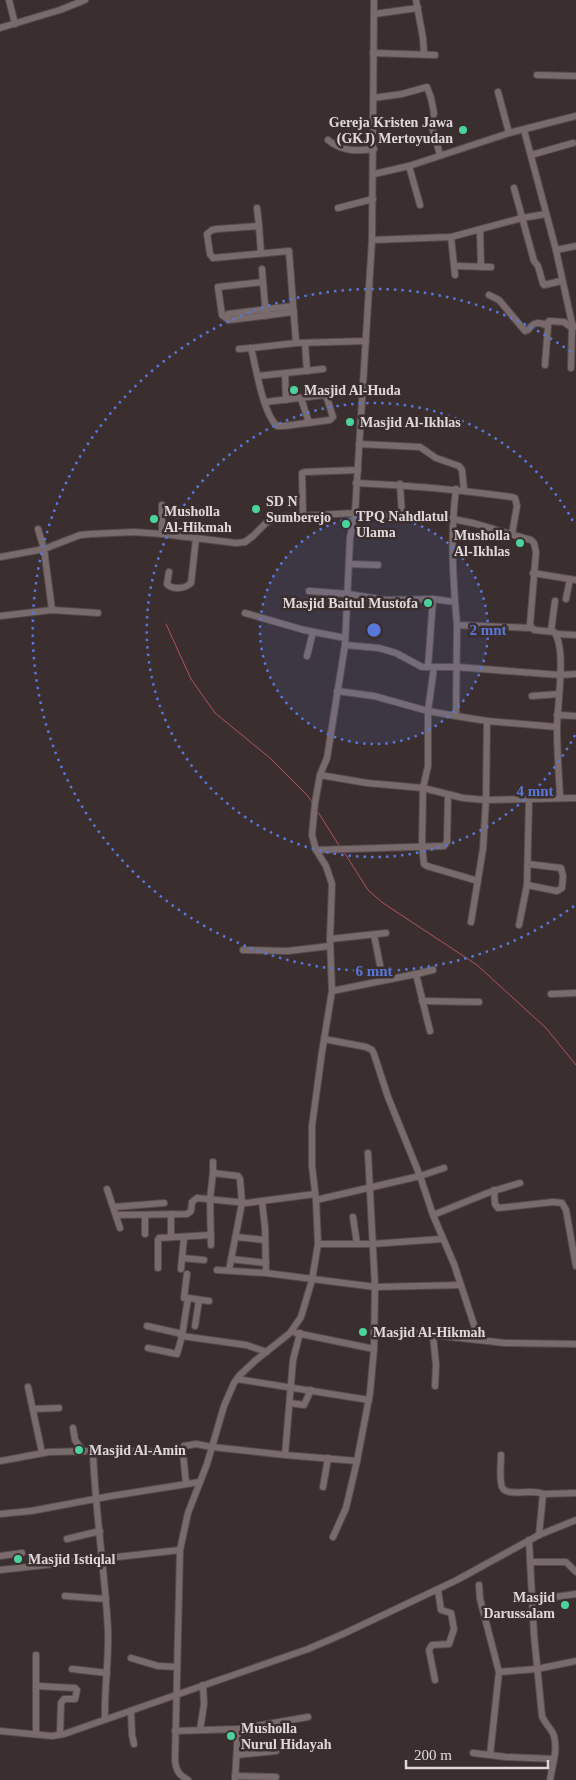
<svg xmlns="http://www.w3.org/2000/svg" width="576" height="1780" viewBox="0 0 576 1780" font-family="Georgia,serif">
  <rect width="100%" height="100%" fill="#3a2e2f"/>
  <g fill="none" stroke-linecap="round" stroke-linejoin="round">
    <g stroke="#b25261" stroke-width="1">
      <polyline points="166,624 191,679 215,713 270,758 307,795 312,802"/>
      <polyline points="318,812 340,847"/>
      <polyline points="344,852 368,890 383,903 477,965 546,1028 576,1065"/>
    </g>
    <g stroke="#564c4d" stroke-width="8">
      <g id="minor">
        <polyline points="9,0 15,24"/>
        <polyline points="416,0 423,38 424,54"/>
        <polyline points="374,14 418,8"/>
        <polyline points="0,28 60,10 85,0"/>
        <polyline points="373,53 435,55"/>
        <polyline points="537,75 576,76"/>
        <polyline points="498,92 509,133"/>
        <polyline points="373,98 402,94 427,87 431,98 434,113 431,123 440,155"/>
        <polyline points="524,130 556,250 571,319 573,326 576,327"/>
        <path d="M328,140C342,152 357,151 374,149"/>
        <polyline points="531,155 573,143"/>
        <polyline points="409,166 420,205"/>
        <polyline points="374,174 409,166 509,133 576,116"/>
        <polyline points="514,188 534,261 538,266 543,284 544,285 561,281"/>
        <polyline points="257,208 259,226"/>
        <polyline points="338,208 373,199"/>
        <polyline points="480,230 481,267"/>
        <polyline points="451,237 455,275"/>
        <polyline points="372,240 451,237 522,218 546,214"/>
        <polyline points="556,250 576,246"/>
        <polyline points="261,253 259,226 217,229 212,230 207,234 210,254 213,258 289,251 296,343 366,341"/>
        <polyline points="455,266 491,267"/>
        <polyline points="262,269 263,282"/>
        <path d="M489,295L499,300L525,331L528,330C534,321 539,322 548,326V322L549,321L564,322L572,328L573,327"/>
        <polyline points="266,316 263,282 218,287 222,315 229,320 294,312"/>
        <polyline points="226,318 228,314 293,306"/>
        <polyline points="305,343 307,371"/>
        <polyline points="239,349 251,348"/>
        <polyline points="545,365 548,326"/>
        <polyline points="571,368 572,328"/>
        <polyline points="285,374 286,400"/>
        <polyline points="258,376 323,369"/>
        <polyline points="301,398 309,423"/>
        <path d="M265,402L324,395L327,398L333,417L330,420L284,426H277C263,414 256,367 251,348L296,343"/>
        <polyline points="359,444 420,447 436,458 459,466 462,470 464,490"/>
        <path d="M356,483C408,485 460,490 512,497L515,498L517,506L512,534"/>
        <polyline points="400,484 402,516"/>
        <path d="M456,489C450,535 453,580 457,625L531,628"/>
        <polyline points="162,505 162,534"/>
        <polyline points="303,516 302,473 305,472 358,470"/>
        <polyline points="38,529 44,549 52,610"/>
        <path d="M0,557L44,549L80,535L91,534L134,532L162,534L236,543L245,542L253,536L266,523L279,517L355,513L452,519L473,523L531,540L534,543L536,552L530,625L534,630L554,632C567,648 557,706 557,728C557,751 559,775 560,798"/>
        <polyline points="349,564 378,565"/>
        <path d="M169,572L167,584C172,590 185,589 191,583L196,538"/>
        <polyline points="533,573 576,580"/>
        <polyline points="309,591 348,594 386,600 433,599 455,602"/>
        <polyline points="566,599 570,579"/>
        <polyline points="245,613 304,630 345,638"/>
        <polyline points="0,616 52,610 98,613"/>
        <polyline points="551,631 555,601"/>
        <polyline points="556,634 576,635"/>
        <polyline points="345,645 379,648 396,653 422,667 457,667 560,675 576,674"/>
        <polyline points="307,656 313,632"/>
        <polyline points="428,667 433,599"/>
        <polyline points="434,667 428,711 428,766 423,788 422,846 424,864 427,866 478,881"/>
        <polyline points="337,691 374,696 428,711 456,716 457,625"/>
        <polyline points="532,696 559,694"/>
        <polyline points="557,715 576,716"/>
        <polyline points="456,716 487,721 557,727"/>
        <polyline points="320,775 367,783 423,788 463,798 486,800 576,798"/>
        <polyline points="316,850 444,846 447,842 448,795"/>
        <polyline points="527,885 557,891 562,888 563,876 561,868 528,864"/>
        <polyline points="471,922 483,849 486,800 487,721"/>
        <polyline points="519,925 527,885 529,800"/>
        <polyline points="374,935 383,980"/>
        <polyline points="330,939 386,933"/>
        <polyline points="243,950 288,951 330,946"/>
        <polyline points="416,974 433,970"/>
        <polyline points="332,991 416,974 430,1031"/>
        <polyline points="551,994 576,993"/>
        <polyline points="422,1001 479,1002"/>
        <polyline points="324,1039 366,1047 372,1050 374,1054 388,1097 420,1176 433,1215 454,1264 479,1340"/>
        <polyline points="213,1173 213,1162"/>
        <polyline points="107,1189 120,1228"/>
        <polyline points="494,1190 495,1204 498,1208 553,1202 562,1203 566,1210 576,1266"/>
        <polyline points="316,1200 420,1176 444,1168"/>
        <polyline points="114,1207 164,1203"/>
        <polyline points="117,1215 187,1214 191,1211 192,1202 197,1198 247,1203 315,1194"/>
        <polyline points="145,1215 145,1234"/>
        <polyline points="433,1215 490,1192 520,1183"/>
        <polyline points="353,1217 357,1244"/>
        <polyline points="171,1237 171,1214"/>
        <polyline points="236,1237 265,1240"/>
        <polyline points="318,1244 372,1244 442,1239"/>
        <polyline points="211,1245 210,1199 213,1173 238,1176 240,1179 242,1203 229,1270"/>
        <polyline points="182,1258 204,1260"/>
        <polyline points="231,1259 266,1263"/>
        <polyline points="158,1268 158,1240 159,1238 211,1235"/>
        <polyline points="181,1269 184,1237"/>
        <polyline points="217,1270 266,1273 265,1227 262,1202"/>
        <polyline points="266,1273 375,1287 460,1285"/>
        <polyline points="188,1298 209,1301"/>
        <polyline points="147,1326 178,1333 182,1336 246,1345 267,1352"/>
        <polyline points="195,1326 199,1300"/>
        <polyline points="374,1332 424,1334 505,1343 576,1344"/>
        <polyline points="296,1333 374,1349"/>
        <polyline points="433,1335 436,1365 435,1386"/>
        <polyline points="148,1348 177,1354 182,1336 188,1298 184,1298 187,1274"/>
        <polyline points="237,1379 369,1400"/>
        <polyline points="28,1387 42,1453"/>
        <polyline points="290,1403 304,1405 311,1390"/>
        <polyline points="33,1409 59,1408"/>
        <polyline points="73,1428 75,1440 83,1451"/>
        <polyline points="93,1451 183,1452 184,1446 196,1444 212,1447 285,1455 293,1360 300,1333"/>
        <polyline points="183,1452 186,1484"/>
        <polyline points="285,1455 357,1461 346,1508 333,1537"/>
        <path d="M501,1455C501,1464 499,1478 502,1487C506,1498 533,1488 543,1494L539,1535"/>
        <path d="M0,1461L49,1452L93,1451C95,1511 105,1571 108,1631C109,1660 104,1690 105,1719"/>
        <polyline points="357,1461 370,1393 374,1349 375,1287 368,1153"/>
        <polyline points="323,1487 328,1458"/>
        <polyline points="543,1494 576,1493"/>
        <polyline points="0,1514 31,1511 111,1496 200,1482"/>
        <polyline points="67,1539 100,1531"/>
        <path d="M529,1540L534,1635L542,1716C545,1724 552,1729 554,1736C558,1751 552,1766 550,1780"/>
        <polyline points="0,1556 22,1553"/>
        <polyline points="530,1562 566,1562 576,1572"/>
        <polyline points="0,1570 180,1550"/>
        <polyline points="479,1585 480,1599 499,1672 537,1669 576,1661"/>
        <polyline points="65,1596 106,1599"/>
        <polyline points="532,1600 576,1594"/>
        <polyline points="131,1658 158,1666 177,1667"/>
        <polyline points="72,1669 107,1673"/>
        <polyline points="435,1680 429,1650 432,1645 449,1644 454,1629 451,1613 441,1610 438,1590"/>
        <polyline points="37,1686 75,1688 77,1690 75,1699 64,1699 61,1703 60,1734"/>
        <polyline points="131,1711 132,1735 134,1744"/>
        <polyline points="200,1730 204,1704 203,1685"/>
        <polyline points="0,1731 52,1736 64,1734 308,1649 343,1634 457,1580 539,1535 576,1520"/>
        <polyline points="175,1731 238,1729 308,1717"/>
        <polyline points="36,1734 36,1655"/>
        <polyline points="473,1753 506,1757 554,1759"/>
        <polyline points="237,1755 276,1751"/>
        <polyline points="490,1755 499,1672"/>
        <polyline points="235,1776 276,1777"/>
        <path d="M188,1780C179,1775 176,1771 175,1760L180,1550L188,1513L207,1464L224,1406L234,1383L239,1376L256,1360L290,1333L301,1317L312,1280L318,1244L316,1200L312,1166V1126L322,1052L332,991L330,939L332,884L326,866L316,850L312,835L315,803L320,775L327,758L345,645L350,538L355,513L372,240L374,0"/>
        <polyline points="235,1780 238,1729"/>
      </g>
    </g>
    <use href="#minor" stroke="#796b6c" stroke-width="6"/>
  </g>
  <circle cx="374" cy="630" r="114" fill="#5877d8" fill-opacity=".12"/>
  <g fill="none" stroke="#5877d8" stroke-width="2.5" stroke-dasharray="2.5 5">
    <circle cx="374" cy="630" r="114"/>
    <path d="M575 735A227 227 0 1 1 575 525"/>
    <path d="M574 906A341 341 0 1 1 574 354"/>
  </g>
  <g fill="#4cd39b" stroke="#3a2e2f" stroke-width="2">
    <circle cx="463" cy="130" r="5"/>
    <circle cx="294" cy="390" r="5"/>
    <circle cx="350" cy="422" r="5"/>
    <circle cx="256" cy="509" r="5"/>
    <circle cx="154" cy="519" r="5"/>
    <circle cx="346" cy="524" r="5"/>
    <circle cx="520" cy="543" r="5"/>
    <circle cx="428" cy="603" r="5"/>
    <circle cx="363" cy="1332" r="5"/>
    <circle cx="79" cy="1450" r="5"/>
    <circle cx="18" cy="1559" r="5"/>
    <circle cx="565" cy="1605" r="5"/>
    <circle cx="231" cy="1736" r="5"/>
  </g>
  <g text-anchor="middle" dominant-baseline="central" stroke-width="5" stroke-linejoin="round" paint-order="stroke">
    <g font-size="14" font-weight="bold" fill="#e0d8d8" stroke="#3a2e2f" text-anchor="start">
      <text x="453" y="122" text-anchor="end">Gereja Kristen Jawa<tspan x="453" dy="16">(GKJ) Mertoyudan</tspan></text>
      <text x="304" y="390">Masjid Al-Huda</text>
      <text x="360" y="422">Masjid Al-Ikhlas</text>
      <text x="266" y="501">SD N<tspan x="266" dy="16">Sumberejo</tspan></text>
      <text x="164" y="511">Musholla<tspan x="164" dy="16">Al-Hikmah</tspan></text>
      <text x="356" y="516">TPQ Nahdlatul<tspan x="356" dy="16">Ulama</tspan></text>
      <text x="510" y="535" text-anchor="end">Musholla<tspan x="510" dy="16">Al-Ikhlas</tspan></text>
      <text x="418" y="603" text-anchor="end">Masjid Baitul Mustofa</text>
      <text x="373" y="1332">Masjid Al-Hikmah</text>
      <text x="89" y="1450">Masjid Al-Amin</text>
      <text x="28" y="1559">Masjid Istiqlal</text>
      <text x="555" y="1597" text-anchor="end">Masjid<tspan x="555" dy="16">Darussalam</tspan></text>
      <text x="241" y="1728">Musholla<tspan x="241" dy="16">Nurul Hidayah</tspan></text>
    </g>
  </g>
  <circle cx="374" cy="630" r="8" fill="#5877d8" stroke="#3a2e2f" stroke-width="2.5"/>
  <g font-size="15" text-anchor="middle" font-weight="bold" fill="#5877d8" stroke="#3a2e2f" stroke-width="5" stroke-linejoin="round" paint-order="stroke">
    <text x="488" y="635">2 mnt</text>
    <text x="535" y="796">4 mnt</text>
    <text x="374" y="976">6 mnt</text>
  </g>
  <path d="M406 1760v8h142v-8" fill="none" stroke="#e0d8d8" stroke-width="2.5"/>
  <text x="414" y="1760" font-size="15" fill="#e0d8d8" stroke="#3a2e2f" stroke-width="4" paint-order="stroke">200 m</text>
</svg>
